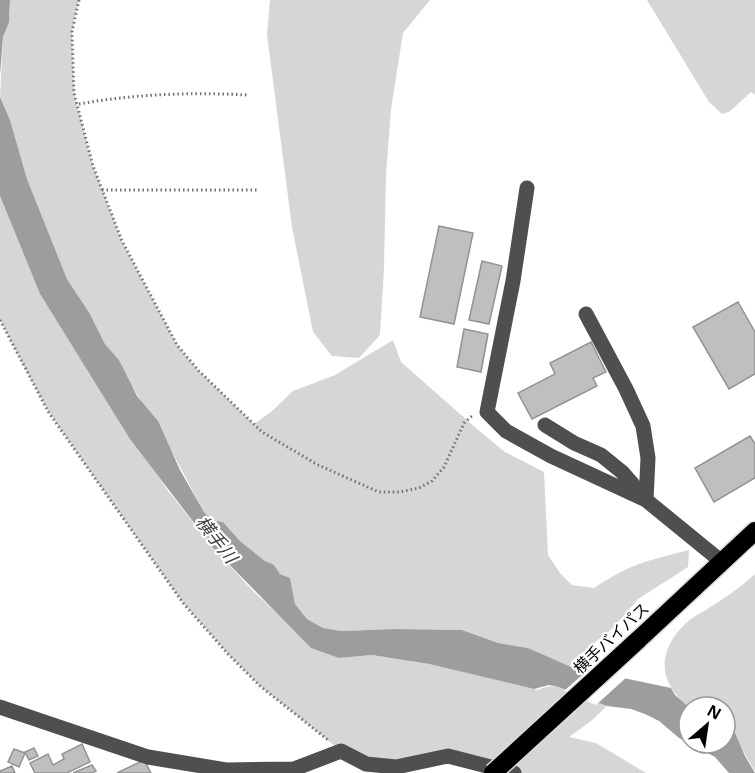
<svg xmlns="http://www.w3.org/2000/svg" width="755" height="773" viewBox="0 0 755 773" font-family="'Noto Sans','Noto Sans JP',sans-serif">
  <rect width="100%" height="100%" fill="#fff"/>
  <g fill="#d6d6d6">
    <path d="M10,0H79L72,32L74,93L93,166L122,241L177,345L199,371L254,424L271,412L293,391L335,375L393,340L401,362L477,429L505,452L544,472L548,555L560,573L572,585L594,588C629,564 650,560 689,550L688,567L638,599L613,628L572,661L570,667L528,648L498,643L462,630L395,629L341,631L323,628L307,619L295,604L290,578L280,574L273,565L265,561L240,541L223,522L213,520L204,512L172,452L127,378L119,360L105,344L90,314L67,279L27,179L10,120L0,97L3,37L10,14Z"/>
    <polygon points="270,0 430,0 403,33 391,109 386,175 384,267 380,335 359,358 332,356 313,332 292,227 267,35"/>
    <polygon points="647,0 755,0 755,95 751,92 729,112 722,114 709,102"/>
    <path d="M0,196L40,294L90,374L169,492L214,549L254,592L316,649L339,658L372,655L429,664L538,690C559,678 587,698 607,706L591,721L569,737L596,743L646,773H514L448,756L396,767L341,751L260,686L228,654L183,603L49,413L25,369L0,320Z"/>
    <path d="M755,574V771C744,755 738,737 725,722V707H689C657,682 657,651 686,623C691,618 699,614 706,610C723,599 740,588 755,574Z"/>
  </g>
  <g fill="#9d9d9d">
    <polygon points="0,0 10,0 9,22 3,37 0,75"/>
    <polygon points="0,97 10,120 27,179 67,279 90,314 105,344 119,360 137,396 158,421 180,470 204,512 212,520 223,522 240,541 265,561 274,565 280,574 290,578 295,604 307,619 323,628 341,631 395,629 462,630 498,643 528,648 571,667 671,688 675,695 689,707 689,743 679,738 659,721 645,714 631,709 607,706 559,687 549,685 534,689 429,664 372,655 339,658 311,648 214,549 130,439 40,294 0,196"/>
    <polygon points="725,722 735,733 745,756 755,773 729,773 715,757 689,743 725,743"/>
  </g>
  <polygon fill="#fff" points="589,669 628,676 596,705 564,691"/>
  <g fill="#bfbfbf" stroke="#939393" stroke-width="1.5">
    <polygon points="439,226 473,233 454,324 420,317"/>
    <polygon points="482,261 502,266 489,324 469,320"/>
    <polygon points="738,302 755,332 755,374 729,389 693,327"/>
    <polygon points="464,329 488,334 481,372 457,367"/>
    <polygon points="591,342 606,372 593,378 597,386 532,419 518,393 555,374 550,363"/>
    <polygon points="750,436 755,444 755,478 714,502 695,468"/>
    <polygon points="82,744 90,762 67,773 35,773 30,763 48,754 53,765 64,759 62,754"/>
    <polygon points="34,748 38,756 29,760 25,752"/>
    <polygon points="14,749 25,753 19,767 8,762"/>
    <polygon points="144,760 151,773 117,773"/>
    <polygon points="92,765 96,771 92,773 73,773"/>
    <polygon points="12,766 15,773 0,773 0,771"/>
  </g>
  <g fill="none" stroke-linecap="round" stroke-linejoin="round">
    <g stroke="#dbdbdb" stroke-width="21">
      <polyline id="highway" points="638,640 755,531"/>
    </g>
    <g stroke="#717171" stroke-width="3" stroke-dasharray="1.5 3" stroke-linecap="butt">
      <polyline points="79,0 72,32 74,93 93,166 122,241 177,345 199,371 262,432 318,465 379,492 400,492 419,488 432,481 444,467 464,423 472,416"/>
      <path d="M79,104C134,94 192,92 248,95"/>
      <polyline points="102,190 258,190"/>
      <polyline points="0,320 49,413 183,603 228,654 260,686 328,740"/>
    </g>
    <g stroke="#4f4f4f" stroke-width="15">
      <polyline points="527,188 513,281 487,412 506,431 551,456 646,500 722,562"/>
      <polyline points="586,314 626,389 643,426 648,458 646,500"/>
      <polyline points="545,425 574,443 601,455 622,472 642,495"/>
      <polyline points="0,707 148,757 226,770 294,769 341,751 366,764 396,767 448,756 514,773"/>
    </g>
    <use href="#highway" stroke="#000" stroke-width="18"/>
    <g stroke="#dbdbdb" stroke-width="21" stroke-linecap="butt">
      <polyline id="highway-bridge" points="493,773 638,640"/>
    </g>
    <use href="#highway-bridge" stroke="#000" stroke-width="18"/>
  </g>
  <g text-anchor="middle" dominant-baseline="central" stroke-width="4.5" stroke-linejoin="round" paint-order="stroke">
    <g font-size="16" fill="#000" stroke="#fff">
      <text transform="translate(611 638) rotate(-43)">横手バイパス</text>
    </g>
    <g font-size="18" font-style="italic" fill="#3e3e3e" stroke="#fff">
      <text transform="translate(217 539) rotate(52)">横手川</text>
    </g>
  </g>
  <g transform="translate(707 725) rotate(29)"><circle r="28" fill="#ffffff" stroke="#999999" stroke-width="1.5"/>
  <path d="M0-4.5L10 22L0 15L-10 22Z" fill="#000000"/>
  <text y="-9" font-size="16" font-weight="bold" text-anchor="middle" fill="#000000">N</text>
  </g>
</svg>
